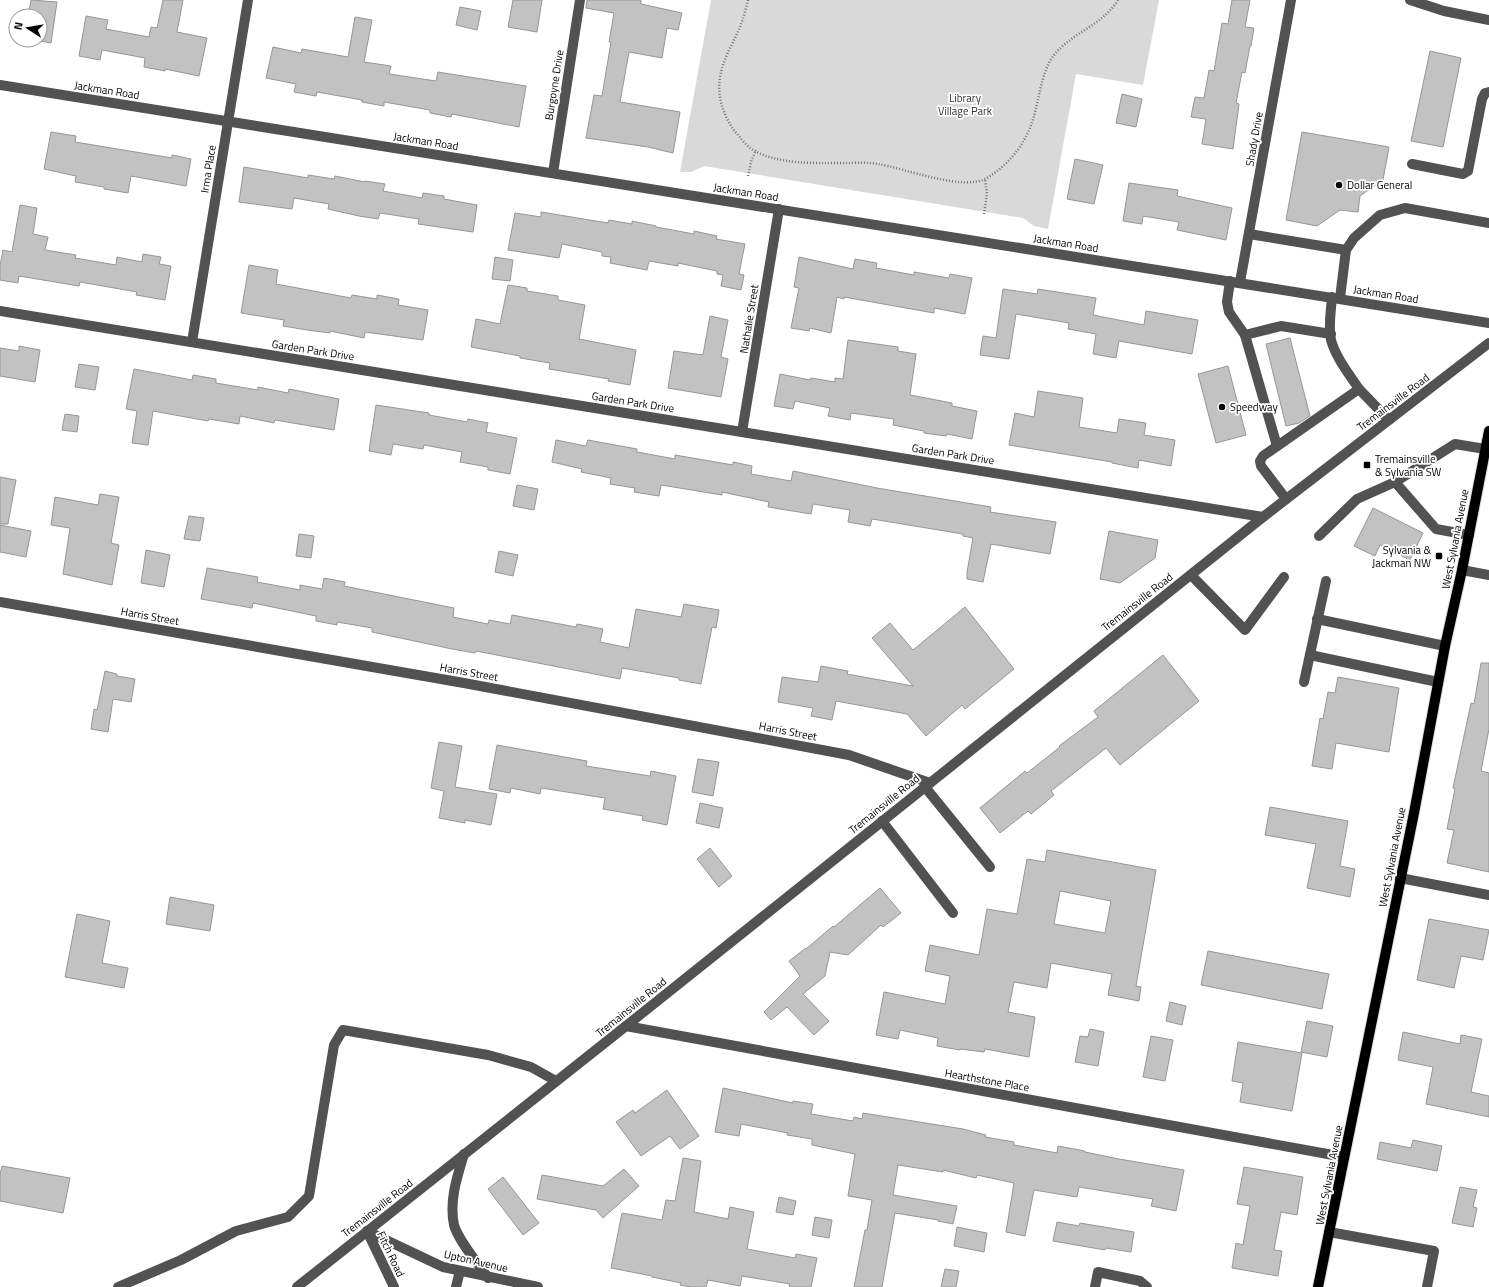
<svg xmlns="http://www.w3.org/2000/svg" width="1489" height="1287" viewBox="0 0 1489 1287" font-family="'Titillium Web',sans-serif">
  <rect width="100%" height="100%" fill="#fff"/>
  <polygon fill="#d9d9d9" points="711,0 1159,0 1143,85 1076,74 1048,229 1034,226 1023,218 704,166 691,172 680,172"/>
  <g fill="#c2c2c2" stroke="#969696" fill-rule="evenodd">
    <polygon points="31,0 57,2 51,43 35,40 40,40 40,16 23,16 24,10 29,11"/>
    <polygon points="163,0 183,0 177,32 207,38 199,76 165,69 165,71 144,67 145,58 102,50 100,60 79,56 86,16 108,20 106,29 149,37 151,27 157,28"/>
    <polygon points="513,0 542,0 537,32 508,27"/>
    <polygon points="587,0 641,0 641,4 682,13 678,30 667,28 662,58 629,52 620,102 680,112 673,153 648,147 586,138 594,95 602,96 611,42 609,42 614,13 586,8"/>
    <polygon points="1232,0 1250,0 1245,27 1254,28 1251,46 1250,46 1245,73 1242,72 1236,103 1239,104 1233,149 1202,144 1206,119 1191,117 1195,97 1204,98 1209,70 1214,71 1222,23 1228,24"/>
    <polygon points="460,7 481,11 477,30 456,25"/>
    <polygon points="355,17 372,20 364,62 391,66 389,74 436,81 438,72 526,86 519,127 452,114 451,117 430,113 430,110 384,102 384,106 362,102 362,100 317,92 316,96 294,92 296,84 266,78 273,47 301,53 302,49 348,57"/>
    <polygon points="1430,51 1461,58 1443,147 1411,141"/>
    <polygon points="1122,94 1142,99 1136,127 1116,123"/>
    <polygon points="51,132 76,136 75,142 172,158 172,155 191,159 186,186 131,176 128,193 104,189 104,187 75,182 76,176 44,169"/>
    <polygon points="1302,132 1389,147 1383,180 1360,196 1358,212 1340,210 1317,226 1286,220"/>
    <polygon points="1075,159 1103,165 1094,204 1067,199"/>
    <polygon points="244,167 308,178 308,175 334,179 335,176 365,182 365,181 385,184 383,191 422,198 423,193 444,196 444,199 477,205 473,232 418,224 419,219 380,213 378,219 359,216 328,209 329,204 294,198 292,209 239,202"/>
    <polygon points="1129,183 1178,190 1177,196 1232,208 1226,240 1177,230 1179,222 1143,216 1142,224 1123,221"/>
    <polygon points="20,205 37,208 33,234 48,237 45,250 76,255 75,258 116,265 117,257 142,262 143,254 161,257 159,264 171,266 165,300 136,295 137,292 80,282 79,286 19,276 18,283 0,280 0,266 3,250 12,252"/>
    <polygon points="541,212 608,223 609,220 632,224 632,221 656,226 656,227 694,234 694,231 717,236 716,239 745,244 739,274 744,275 741,290 721,286 723,275 717,274 717,271 678,263 678,266 649,261 647,270 610,263 611,257 602,256 602,252 562,244 559,258 508,250 515,213 541,217"/>
    <polygon points="495,257 513,260 510,281 492,279"/>
    <polygon points="799,257 853,269 855,259 877,263 876,268 914,275 914,272 949,278 950,274 972,278 965,314 934,308 934,313 844,297 844,299 837,297 831,333 810,328 809,331 791,328 799,288 794,287"/>
    <polygon points="249,265 278,270 276,284 351,298 352,295 377,299 377,295 399,299 398,305 428,310 423,340 365,332 364,338 330,331 330,333 307,330 283,326 284,320 241,313"/>
    <polygon points="508,285 527,288 527,291 558,296 558,300 585,305 579,339 636,350 630,385 608,381 609,379 549,369 550,363 520,358 520,356 471,347 476,319 500,324"/>
    <polygon points="1003,289 1037,294 1038,289 1096,298 1093,315 1144,325 1146,311 1198,320 1192,354 1119,341 1116,358 1093,354 1096,334 1068,329 1069,323 1016,314 1009,359 980,355 983,336 996,338"/>
    <polygon points="710,316 728,320 721,357 728,359 721,397 668,388 674,351 703,355"/>
    <polygon points="1290,338 1310,416 1299,423 1286,426 1266,344"/>
    <polygon points="848,340 898,347 898,351 916,354 910,395 952,403 952,406 977,411 972,439 947,434 946,436 924,433 924,431 893,425 894,419 851,413 850,420 828,416 830,408 795,401 793,409 774,406 780,374 810,380 811,378 835,382 835,378 843,379"/>
    <polygon points="19,346 40,350 35,382 0,376 0,348 19,351"/>
    <polygon points="79,364 99,367 95,390 75,387"/>
    <polygon points="1228,366 1246,435 1216,443 1198,374"/>
    <polygon points="134,369 192,380 193,375 216,379 216,383 258,390 258,387 288,393 289,389 339,399 334,430 275,420 274,423 240,416 239,424 209,419 208,421 153,411 148,445 132,443 137,411 126,409"/>
    <polygon points="1038,391 1083,398 1079,427 1117,433 1119,419 1146,423 1144,435 1175,440 1171,466 1139,460 1138,468 1112,463 1112,462 1009,445 1015,413 1034,417"/>
    <polygon points="376,405 429,413 429,415 467,422 468,419 488,423 486,432 517,438 510,474 488,470 488,467 460,462 462,452 424,445 423,449 393,444 391,455 369,451"/>
    <polygon points="65,414 79,416 77,432 62,430"/>
    <polygon points="556,440 586,446 588,440 637,449 637,452 675,459 675,455 733,465 733,462 752,466 751,474 791,481 793,471 877,488 991,507 990,512 1056,522 1050,554 991,544 983,582 967,579 967,572 973,538 963,536 963,534 872,519 870,526 848,522 850,510 813,504 811,514 768,507 769,502 722,492 722,495 661,485 659,496 634,492 635,488 610,484 611,478 581,472 582,469 552,462"/>
    <polygon points="0,477 16,480 8,524 0,524"/>
    <polygon points="517,485 538,489 534,510 513,506"/>
    <polygon points="100,494 119,497 111,543 119,545 112,585 63,574 70,528 51,525 55,497 98,505"/>
    <polygon points="1373,508 1423,533 1410,560 1380,545 1375,556 1354,546"/>
    <polygon points="189,516 204,518 200,541 184,539"/>
    <polygon points="0,525 31,531 26,557 0,552"/>
    <polygon points="1109,531 1158,540 1155,558 1120,583 1100,579"/>
    <polygon points="299,534 314,536 311,558 296,556"/>
    <polygon points="146,550 170,555 164,587 141,583"/>
    <polygon points="499,551 518,555 513,576 495,572"/>
    <polygon points="207,568 258,577 257,582 300,590 300,585 322,589 324,578 345,582 344,586 454,608 453,617 488,624 489,620 510,624 512,615 576,627 577,624 603,629 600,642 629,648 636,609 681,617 684,604 719,610 716,628 712,627 701,684 679,680 679,678 622,668 620,679 476,651 475,653 452,649 372,632 372,628 337,622 337,625 316,621 316,616 253,603 252,608 201,599"/>
    <polygon points="965,607 1014,669 965,709 962,705 926,736 907,714 836,701 832,720 811,716 813,708 778,702 782,677 818,682 821,666 848,671 847,674 913,686 872,638 890,623 913,650"/>
    <polygon points="1163,655 1199,701 1120,765 1106,748 1051,791 1054,795 1031,814 1028,811 1000,833 980,808 1025,771 1027,773 1060,747 1059,746 1098,717 1094,711"/>
    <polygon points="1481,663 1489,663 1489,729 1481,771 1489,773 1489,872 1447,863 1454,830 1447,829 1455,789 1453,788 1471,703 1474,704"/>
    <polygon points="105,671 117,674 117,676 135,679 131,702 113,699 108,732 91,729 94,709 97,710"/>
    <polygon points="1338,677 1399,688 1389,752 1336,743 1332,769 1312,766 1320,718 1323,719 1328,692 1335,693"/>
    <polygon points="439,742 462,746 455,787 497,794 491,825 465,820 465,823 439,818 444,791 431,788"/>
    <polygon points="497,745 587,761 586,766 650,776 651,771 676,776 667,825 642,820 643,816 603,809 605,798 541,788 540,794 511,788 510,793 489,789"/>
    <polygon points="698,759 719,762 713,796 692,792"/>
    <polygon points="700,803 723,808 719,828 696,823"/>
    <polygon points="1270,807 1348,821 1340,866 1355,869 1350,897 1307,888 1316,844 1265,835"/>
    <polygon points="710,848 732,876 719,887 697,859"/>
    <path d="M1047,850L1156,870L1136,986L1141,987L1139,1001L1108,995L1112,974L1051,963L1047,988L1014,982L1008,1012L1035,1017L1029,1057L985,1049L984,1052L960,1049V1050L937,1046L938,1038L900,1030L898,1039L876,1035L884,992L945,1004L950,976L925,971L930,945L979,955L987,909L1017,914L1027,859L1045,862ZM1060,891L1111,901L1105,933L1054,924Z"/>
    <polygon points="880,888 901,913 883,927 881,925 848,955 830,952 825,976 803,994 829,1021 814,1035 787,1007 771,1020 764,1012 800,976 789,961 806,948 806,949 833,926 834,927"/>
    <polygon points="170,897 214,905 210,931 166,924"/>
    <polygon points="77,914 110,921 102,963 128,968 124,988 65,977"/>
    <polygon points="1429,919 1489,930 1483,960 1461,956 1454,988 1417,980"/>
    <polygon points="1208,951 1329,974 1322,1009 1201,985"/>
    <polygon points="1170,1002 1186,1006 1182,1025 1166,1021"/>
    <polygon points="1307,1021 1333,1026 1327,1057 1301,1052"/>
    <polygon points="1090,1029 1104,1032 1098,1066 1075,1062 1080,1036 1088,1037"/>
    <polygon points="1403,1032 1460,1044 1461,1035 1482,1039 1471,1092 1489,1096 1489,1117 1426,1104 1433,1067 1398,1060"/>
    <polygon points="1151,1036 1173,1040 1165,1081 1143,1077"/>
    <polygon points="1238,1042 1302,1053 1292,1111 1240,1102 1243,1083 1232,1081"/>
    <polygon points="723,1088 793,1103 793,1101 813,1104 811,1114 853,1121 854,1117 862,1119 863,1113 963,1129 986,1135 985,1137 1014,1142 1014,1145 1057,1153 1058,1146 1085,1151 1085,1152 1119,1159 1184,1170 1176,1211 1151,1206 1153,1199 1079,1187 1077,1197 1034,1190 1025,1236 1006,1232 1014,1183 977,1175 976,1178 943,1170 943,1172 898,1165 893,1195 957,1206 953,1224 938,1221 938,1220 895,1213 882,1287 854,1287 865,1230 867,1230 872,1200 848,1196 855,1154 812,1145 812,1139 787,1135 788,1133 741,1124 739,1136 715,1132"/>
    <polygon points="667,1090 699,1136 680,1149 670,1136 641,1156 616,1122 633,1110 635,1113"/>
    <polygon points="1413,1140 1442,1146 1437,1171 1377,1159 1380,1142 1411,1148"/>
    <polygon points="683,1158 701,1161 694,1212 728,1219 730,1207 754,1212 747,1249 795,1258 796,1254 817,1258 811,1287 789,1287 790,1284 742,1276 740,1286 708,1280 706,1287 691,1287 680,1285 681,1283 652,1277 652,1276 611,1268 622,1213 662,1220 666,1200 675,1201"/>
    <polygon points="2,1166 70,1178 63,1213 0,1201 0,1174"/>
    <polygon points="1244,1167 1303,1177 1297,1215 1281,1212 1274,1250 1282,1251 1278,1276 1232,1268 1236,1243 1243,1245 1250,1206 1237,1204"/>
    <polygon points="624,1169 639,1186 603,1218 596,1210 537,1199 542,1175 603,1186"/>
    <polygon points="503,1177 539,1223 523,1235 488,1189"/>
    <polygon points="1460,1187 1477,1190 1473,1207 1477,1208 1473,1227 1452,1223"/>
    <polygon points="779,1197 796,1201 793,1215 776,1212"/>
    <polygon points="815,1217 832,1220 829,1238 812,1235"/>
    <polygon points="1057,1222 1079,1226 1080,1223 1134,1232 1131,1252 1106,1248 1105,1250 1053,1241"/>
    <polygon points="957,1227 987,1233 984,1252 954,1246"/>
    <polygon points="945,1269 959,1271 956,1287 941,1287"/>
  </g>
  <g fill="none" stroke-linecap="round" stroke-linejoin="round">
    <g stroke="#dbdbdb" stroke-width="12">
      <polyline id="major" points="1318,1287 1414,813 1445,646 1462,570 1489,431"/>
    </g>
    <g stroke="#747474" stroke-width="2.5" stroke-dasharray="1 2" stroke-linecap="butt">
      <path d="M748,0C746,9 743,19 740,27C733,44 722,60 720,78C717,96 723,114 733,129C738,135 744,143 750,148C775,165 815,163 843,163C855,163 867,162 878,164C904,168 964,192 987,178C1010,164 1027,142 1034,116C1039,98 1041,78 1050,61C1066,34 1102,27 1118,0"/>
      <polyline points="748,176 751,162 756,150"/>
      <polyline points="984,214 987,194 985,179"/>
    </g>
    <g stroke="#525252" stroke-width="10">
      <polyline points="1410,0 1444,11 1489,20"/>
      <polyline points="0,85 1489,323"/>
      <polyline points="1412,164 1463,174 1468,171 1482,99 1485,93 1489,92"/>
      <polyline points="553,173 580,0"/>
      <polyline points="1249,234 1346,250"/>
      <polyline points="1230,281 1227,302 1229,312 1245,335 1277,446"/>
      <polyline points="1240,282 1291,0"/>
      <path d="M1332,297C1331,311 1328,327 1331,340C1336,358 1349,374 1359,389"/>
      <polyline points="1340,298 1346,250 1354,238 1380,215 1405,208 1489,223"/>
      <polyline points="0,311 1263,517"/>
      <polyline points="1245,335 1281,326 1331,334"/>
      <polyline points="192,342 248,0"/>
      <polyline points="742,432 779,209"/>
      <polyline points="1286,499 1261,466 1260,461 1263,456 1359,389 1389,420"/>
      <polyline points="1469,535 1436,529 1395,482 1455,444 1485,449"/>
      <polyline points="1319,536 1357,499 1395,482"/>
      <polyline points="1462,570 1489,575"/>
      <polyline points="1191,575 1245,630 1284,577"/>
      <polyline points="0,602 464,683 849,755 930,783"/>
      <polyline points="1317,619 1445,646"/>
      <polyline points="1310,655 1438,682"/>
      <polyline points="1304,682 1326,581"/>
      <polyline points="925,787 990,867"/>
      <polyline points="882,821 953,913"/>
      <polyline points="1400,878 1489,895"/>
      <polyline points="626,1026 1344,1157"/>
      <path d="M464,1154C457,1177 449,1201 454,1225C459,1242 478,1263 488,1278"/>
      <polyline points="367,1231 443,1267 538,1287"/>
      <polyline points="367,1231 394,1287"/>
      <polyline points="1329,1232 1434,1251 1427,1287"/>
      <polyline points="118,1287 181,1260 236,1231 288,1217 309,1196 334,1045 343,1030 488,1055 531,1067 556,1081"/>
      <polyline points="297,1287 626,1026 1263,517 1489,343"/>
      <polyline points="456,1287 460,1271"/>
      <polyline points="1095,1287 1098,1272 1140,1281 1147,1287"/>
    </g>
    <use href="#major" stroke="#000" stroke-width="10"/>
  </g>
  <g fill="#000" stroke="#fff" stroke-width="1.5">
    <circle cx="1339" cy="185" r="4"/>
    <circle cx="1222" cy="407" r="4"/>
    <rect x="1363" y="461" width="8" height="8" rx="2"/>
    <rect x="1435" y="552" width="8" height="8" rx="2"/>
  </g>
  <g text-anchor="middle" dominant-baseline="central" stroke-width="3.5" stroke-linejoin="round" paint-order="stroke">
    <g font-size="11" fill="#000" stroke="#fff">
      <text transform="translate(554 85) rotate(-81)">Burgoyne Drive</text>
      <text transform="translate(107 90) rotate(9)">Jackman Road</text>
      <text transform="translate(1254 139) rotate(-80)">Shady Drive</text>
      <text transform="translate(426 141) rotate(9)">Jackman Road</text>
      <text transform="translate(208 169) rotate(-81)">Irma Place</text>
      <text transform="translate(746 192) rotate(9)">Jackman Road</text>
      <text transform="translate(1066 243) rotate(9)">Jackman Road</text>
      <text transform="translate(1386 294) rotate(9)">Jackman Road</text>
      <text transform="translate(749 319) rotate(-81)">Nathalie Street</text>
      <text transform="translate(313 350) rotate(9)">Garden Park Drive</text>
      <text transform="translate(633 402) rotate(9)">Garden Park Drive</text>
      <text transform="translate(1393 402) rotate(-37)">Tremainsville Road</text>
      <text transform="translate(953 454) rotate(9)">Garden Park Drive</text>
      <text transform="translate(1455 539) rotate(-79)">West Sylvania Avenue</text>
      <text transform="translate(1137 602) rotate(-38)">Tremainsville Road</text>
      <text transform="translate(150 616) rotate(10)">Harris Street</text>
      <text transform="translate(469 672) rotate(10)">Harris Street</text>
      <text transform="translate(788 731) rotate(11)">Harris Street</text>
      <text transform="translate(884 804) rotate(-39)">Tremainsville Road</text>
      <text transform="translate(1392 857) rotate(-79)">West Sylvania Avenue</text>
      <text transform="translate(631 1007) rotate(-39)">Tremainsville Road</text>
      <text transform="translate(987 1080) rotate(10)">Hearthstone Place</text>
      <text transform="translate(1329 1175) rotate(-79)">West Sylvania Avenue</text>
      <text transform="translate(377 1208) rotate(-38)">Tremainsville Road</text>
      <text transform="translate(391 1254) rotate(65)">Fitch Road</text>
      <text transform="translate(476 1261) rotate(13)">Upton Avenue</text>
    </g>
    <g font-size="11" fill="#303030" stroke="#fff">
      <text x="965" y="98">Library<tspan x="965" dy="13">Village Park</tspan></text>
    </g>
    <g font-size="11" fill="#000" stroke="#fff" text-anchor="start">
      <text x="1347" y="185">Dollar General</text>
      <text x="1230" y="407">Speedway</text>
      <text x="1375" y="459">Tremainsville<tspan x="1375" dy="13">&amp; Sylvania SW</tspan></text>
      <text x="1431" y="550" text-anchor="end">Sylvania &amp;<tspan x="1431" dy="13">Jackman NW</tspan></text>
    </g>
  </g>
  <g transform="translate(28 28) rotate(282)"><circle r="19" fill="#ffffff" stroke="#999999"/>
  <path d="M0-3L7 15L0 10L-7 15Z" fill="#000000"/>
  <text y="-6" font-size="11" font-weight="bold" text-anchor="middle" fill="#000000">N</text>
  </g>
</svg>
